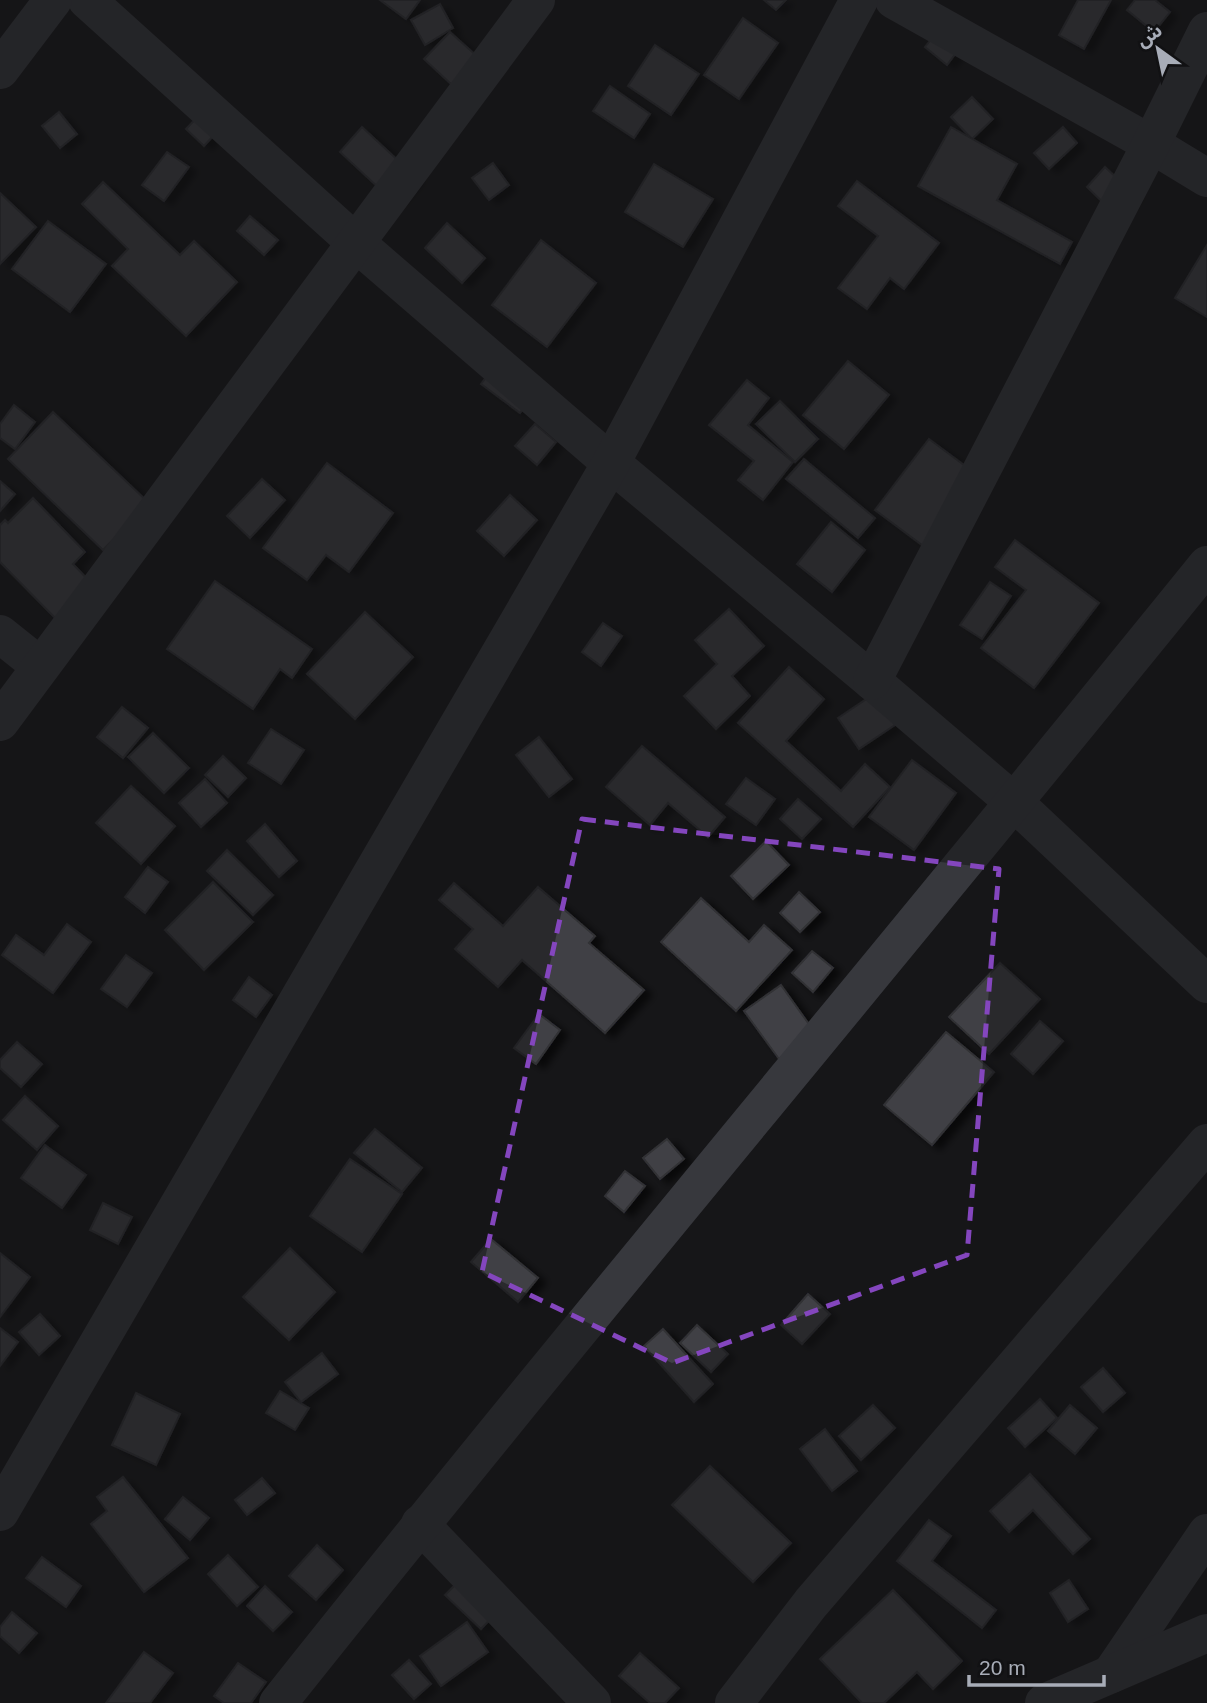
<svg xmlns="http://www.w3.org/2000/svg" width="1207" height="1703" viewBox="0 0 1207 1703" font-family="Helvetica,'Noto Sans Arabic',sans-serif">
  <defs>
    <filter id="shadow"><feDropShadow dx="8" dy="4.5" stdDeviation="3.5" flood-color="#0009"/></filter>
  </defs>
  <rect width="100%" height="100%" fill="#161618"/>
  <g fill="#404145" stroke="#303034" stroke-width="2" filter="url(#shadow)">
    <polygon points="380,0 420,0 406,19"/>
    <polygon points="764,0 786,0 776,10"/>
    <polygon points="1078,0 1111,0 1084,49 1059,35"/>
    <polygon points="1135,0 1155,0 1170,12 1154,32 1127,10"/>
    <polygon points="440,4 453,28 425,45 411,20"/>
    <polygon points="743,18 778,43 739,99 704,75"/>
    <polygon points="943,24 965,41 947,65 925,47"/>
    <polygon points="450,32 478,57 452,85 424,59"/>
    <polygon points="655,45 699,74 671,115 628,86"/>
    <polygon points="610,86 650,114 634,138 593,111"/>
    <polygon points="972,97 993,119 972,139 951,117"/>
    <polygon points="207,107 225,123 204,146 186,129"/>
    <polygon points="59,112 77,134 60,148 42,126"/>
    <polygon points="362,127 416,177 394,202 340,152"/>
    <polygon points="951,127 1017,164 997,200 1072,242 1060,264 918,186"/>
    <polygon points="1063,127 1077,143 1049,169 1034,153"/>
    <polygon points="167,152 189,167 164,201 142,185"/>
    <polygon points="493,163 509,185 489,200 472,178"/>
    <polygon points="654,164 713,199 683,247 625,212"/>
    <polygon points="1105,167 1134,194 1115,214 1087,187"/>
    <polygon points="857,181 939,243 904,289 890,278 867,309 838,288 878,236 838,206"/>
    <polygon points="103,182 180,255 194,241 237,282 186,336 112,266 128,249 82,204"/>
    <polygon points="0,193 36,227 0,264"/>
    <polygon points="250,216 278,240 264,255 237,231"/>
    <polygon points="48,221 106,264 70,312 12,269"/>
    <polygon points="447,223 485,258 462,283 425,248"/>
    <polygon points="541,240 596,283 547,347 492,305"/>
    <polygon points="1207,245 1207,317 1175,298"/>
    <polygon points="848,361 889,395 844,449 803,415"/>
    <polygon points="495,365 534,394 520,413 481,384"/>
    <polygon points="747,380 769,398 748,425 793,462 763,500 738,480 754,461 709,425"/>
    <polygon points="780,401 818,439 795,462 756,424"/>
    <polygon points="14,405 35,422 15,449 0,438 0,424"/>
    <polygon points="53,412 149,503 103,550 8,459"/>
    <polygon points="535,424 556,442 537,465 515,446"/>
    <polygon points="929,439 980,477 926,548 875,510"/>
    <polygon points="804,459 875,518 858,538 786,479"/>
    <polygon points="327,463 393,513 349,572 326,555 307,580 263,548"/>
    <polygon points="262,479 285,500 250,538 227,516"/>
    <polygon points="0,481 15,494 0,511"/>
    <polygon points="510,495 537,520 504,556 477,531"/>
    <polygon points="33,498 85,552 73,564 94,586 58,621 0,562 0,525 5,520 8,523"/>
    <polygon points="831,522 865,550 832,592 797,564"/>
    <polygon points="1015,540 1099,603 1034,688 981,648 1026,590 995,567"/>
    <polygon points="215,581 312,649 292,678 280,669 253,709 167,649"/>
    <polygon points="990,582 1011,596 982,639 960,625"/>
    <polygon points="729,609 764,646 732,676 750,696 716,729 684,696 717,664 695,640"/>
    <polygon points="365,612 413,657 355,719 307,674"/>
    <polygon points="603,623 622,636 601,666 582,652"/>
    <polygon points="789,667 824,699 786,741 841,791 865,764 890,787 853,827 738,723"/>
    <polygon points="874,694 895,725 859,749 838,718"/>
    <polygon points="122,707 148,728 123,758 97,737"/>
    <polygon points="271,729 304,750 281,784 248,763"/>
    <polygon points="153,733 189,768 164,793 128,757"/>
    <polygon points="539,737 572,779 549,797 516,755"/>
    <polygon points="642,746 725,817 708,837 668,803 650,825 606,787"/>
    <polygon points="223,756 246,778 228,797 205,775"/>
    <polygon points="912,760 956,793 914,850 869,817"/>
    <polygon points="746,778 775,799 756,825 726,804"/>
    <polygon points="205,779 227,803 201,827 179,803"/>
    <polygon points="131,786 175,826 141,864 96,823"/>
    <polygon points="798,799 821,819 802,839 780,819"/>
    <polygon points="265,824 297,861 279,877 247,841"/>
    <polygon points="766,841 789,865 753,899 731,876"/>
    <polygon points="227,850 273,895 253,915 207,871"/>
    <polygon points="148,867 168,882 145,913 125,897"/>
    <polygon points="213,882 253,922 204,970 165,930"/>
    <polygon points="454,883 503,926 538,887 595,936 589,943 644,990 605,1033 522,960 498,987 455,949 473,929 439,900"/>
    <polygon points="799,892 820,912 800,932 780,913"/>
    <polygon points="701,898 749,942 764,925 792,950 736,1011 661,942"/>
    <polygon points="67,924 91,942 53,993 2,955 16,935 44,955"/>
    <polygon points="812,951 833,968 813,992 792,973"/>
    <polygon points="126,955 152,973 127,1007 101,989"/>
    <polygon points="1000,963 1040,999 989,1054 949,1017"/>
    <polygon points="249,977 272,995 256,1017 233,1000"/>
    <polygon points="781,985 816,1034 779,1059 744,1011"/>
    <polygon points="539,1014 560,1030 536,1064 514,1048"/>
    <polygon points="1040,1021 1063,1041 1033,1074 1011,1054"/>
    <polygon points="946,1032 994,1072 932,1145 884,1105"/>
    <polygon points="17,1042 42,1064 21,1087 0,1068 0,1060"/>
    <polygon points="25,1096 58,1126 37,1150 3,1120"/>
    <polygon points="375,1129 422,1168 402,1192 354,1153"/>
    <polygon points="667,1139 684,1159 660,1179 643,1158"/>
    <polygon points="45,1145 86,1175 62,1208 21,1178"/>
    <polygon points="350,1159 402,1194 362,1252 310,1216"/>
    <polygon points="625,1171 645,1186 624,1212 605,1196"/>
    <polygon points="103,1203 132,1217 118,1244 90,1230"/>
    <polygon points="491,1239 538,1278 518,1302 471,1262"/>
    <polygon points="290,1248 335,1292 289,1340 243,1297"/>
    <polygon points="0,1253 30,1277 0,1317"/>
    <polygon points="808,1294 830,1314 802,1344 781,1325"/>
    <polygon points="40,1314 60,1336 39,1355 19,1332"/>
    <polygon points="697,1325 728,1354 711,1372 680,1343"/>
    <polygon points="0,1328 18,1342 0,1366"/>
    <polygon points="663,1329 713,1384 694,1402 644,1346"/>
    <polygon points="322,1353 338,1374 301,1402 285,1382"/>
    <polygon points="1103,1368 1125,1393 1103,1412 1081,1387"/>
    <polygon points="280,1391 309,1408 295,1430 266,1413"/>
    <polygon points="136,1393 180,1414 156,1465 112,1445"/>
    <polygon points="1040,1399 1057,1418 1025,1447 1008,1428"/>
    <polygon points="873,1405 895,1428 861,1460 839,1436"/>
    <polygon points="1070,1405 1097,1428 1075,1454 1048,1431"/>
    <polygon points="825,1429 857,1471 832,1491 800,1449"/>
    <polygon points="710,1466 791,1543 753,1582 672,1505"/>
    <polygon points="1030,1474 1090,1539 1073,1554 1033,1510 1009,1532 990,1511"/>
    <polygon points="123,1477 188,1558 144,1592 91,1524 107,1511 97,1497"/>
    <polygon points="262,1478 275,1493 247,1515 235,1500"/>
    <polygon points="183,1497 209,1518 190,1540 165,1519"/>
    <polygon points="929,1520 951,1536 932,1561 996,1610 982,1628 897,1561"/>
    <polygon points="317,1545 343,1570 316,1600 289,1576"/>
    <polygon points="228,1555 258,1587 237,1606 208,1574"/>
    <polygon points="42,1557 81,1586 66,1607 26,1578"/>
    <polygon points="462,1578 498,1611 481,1629 445,1595"/>
    <polygon points="1069,1580 1088,1609 1068,1622 1050,1593"/>
    <polygon points="265,1586 292,1612 273,1631 247,1606"/>
    <polygon points="893,1590 962,1661 933,1689 917,1672 884,1703 862,1703 820,1659"/>
    <polygon points="12,1612 37,1633 19,1653 0,1636 0,1627"/>
    <polygon points="467,1622 488,1652 441,1686 420,1656"/>
    <polygon points="144,1652 173,1673 150,1703 106,1703"/>
    <polygon points="640,1653 679,1688 665,1703 650,1703 619,1676"/>
    <polygon points="409,1660 431,1684 414,1699 392,1675"/>
    <polygon points="238,1663 266,1682 251,1703 224,1703 214,1696"/>
  </g>
  <g fill="none" stroke-linecap="round" stroke-linejoin="round">
    <g stroke="#37383d" stroke-width="38">
      <polyline points="87,0 355,242 611,463 872,681 1015,803 1207,984"/>
      <polyline points="894,0 1151,144 1207,178"/>
      <polyline points="0,70 53,0"/>
      <polyline points="0,634 40,666"/>
      <polyline points="872,681 1151,144 1207,31"/>
      <polyline points="0,722 536,0"/>
      <polyline points="0,1512 611,463 859,0"/>
      <polyline points="420,1524 592,1703"/>
      <polyline points="1111,1674 1207,1533"/>
      <path d="M278,1703C583,1320 899,946 1207,565"/>
      <polyline points="734,1703 811,1603 1207,1143"/>
      <polyline points="1044,1703 1207,1633"/>
    </g>
  </g>
  <path d="M0 0H1207V1703H0ZM582,819L999,869L967,1255L672,1363L482,1272Z" fill="#161618" fill-opacity=".55" fill-rule="evenodd"/>
  <path fill="none" stroke="#8446be" stroke-width="5" stroke-dasharray="14 9" stroke-linejoin="round" d="M582,819L999,869L967,1255L672,1363L482,1272Z"/>
  <g transform="translate(1158 49) rotate(327)" stroke="#111113" stroke-width="5" paint-order="stroke">
  <path d="M0-5L12 26L0 18L-12 26Z" fill="#a8adb8"/>
  <text y="-10" font-size="19" font-weight="bold" text-anchor="middle" fill="#a8adb8">ش</text>
  </g>
  <path d="M969 1675v10h135v-10" fill="none" stroke="#a8adb8" stroke-width="3.5"/>
  <text x="979" y="1675" font-size="21" fill="#a8adb8" stroke="#111113" stroke-width="5" paint-order="stroke">20 m</text>
</svg>
